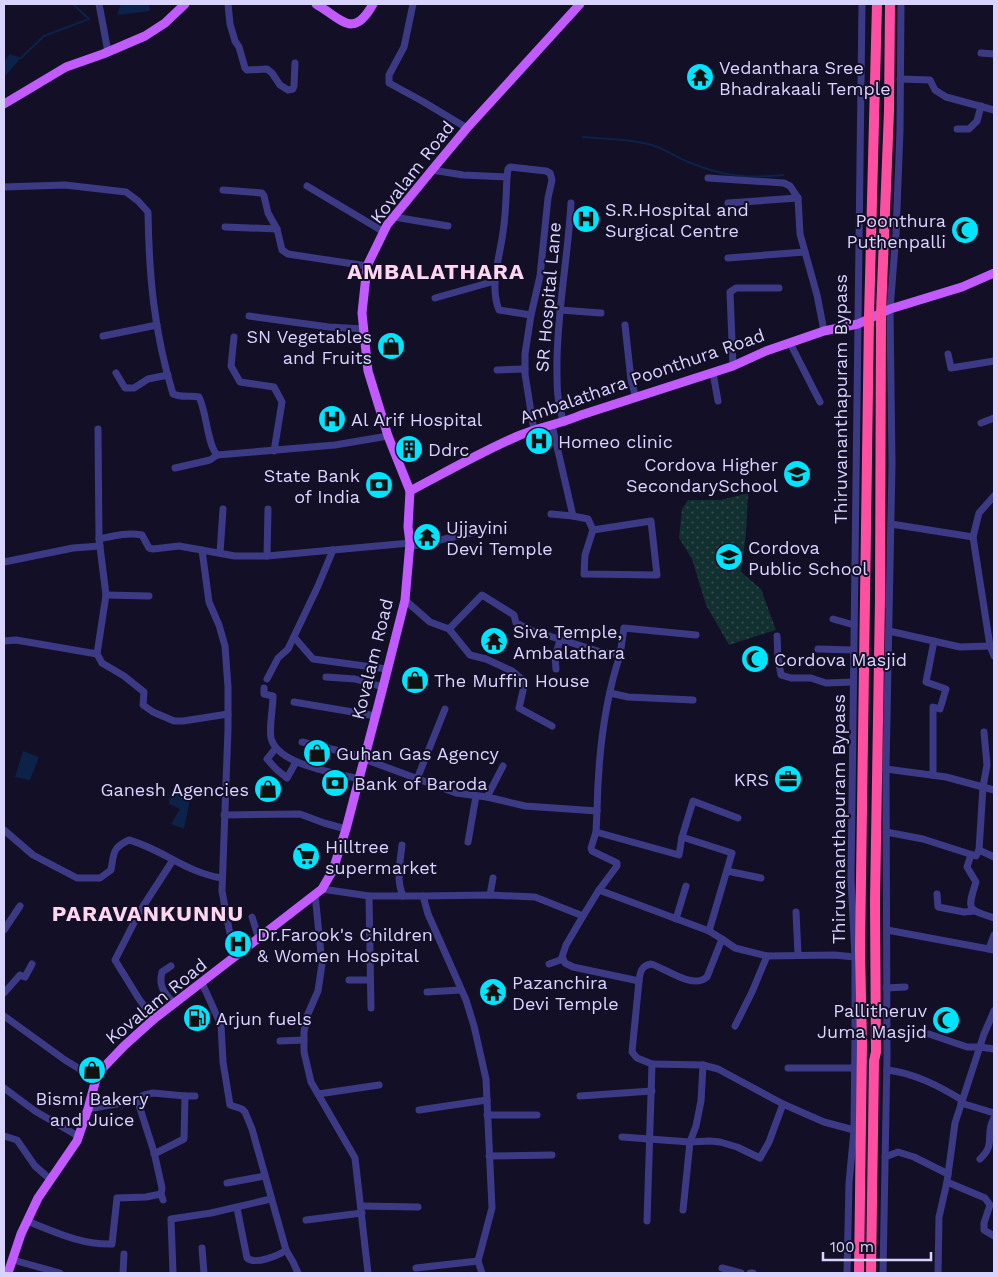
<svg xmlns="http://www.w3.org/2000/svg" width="998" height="1277" viewBox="0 0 998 1277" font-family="'Work Sans',sans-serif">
  <defs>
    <pattern id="grass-dots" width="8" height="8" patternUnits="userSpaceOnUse" patternTransform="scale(1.25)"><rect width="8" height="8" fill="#12302f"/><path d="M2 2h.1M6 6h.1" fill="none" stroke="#344d4e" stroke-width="1.8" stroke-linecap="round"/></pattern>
  </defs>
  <rect width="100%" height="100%" fill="#130f26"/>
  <polygon fill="url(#grass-dots)" points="748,493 746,534 741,572 761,589 776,630 729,645 706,605 692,559 679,538 682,509 688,500 721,500"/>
  <g fill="#0c2248">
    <polygon points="121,4 149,4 150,11 117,15"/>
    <polygon points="10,54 21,58 4,77 4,61"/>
    <polygon points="23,751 39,757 30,780 15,777"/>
    <polygon points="170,792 190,799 184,829 171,824 180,809 169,804"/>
  </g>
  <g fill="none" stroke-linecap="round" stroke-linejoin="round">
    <g stroke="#0c2248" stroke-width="2">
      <polyline points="21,58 44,36 89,19 73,4"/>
      <path d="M583,137C607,139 632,139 655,146C666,150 676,157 686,161C721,176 746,179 783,175"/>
    </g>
    <g stroke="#3d3a85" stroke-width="7">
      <polyline points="99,4 108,52"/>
      <polyline points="228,4 230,24 235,41 239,47 245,68 247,70 267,69 272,73 280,85 288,90 293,89 294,86 295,63"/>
      <polyline points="413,4 404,47 389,75 389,83 422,101 467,128"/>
      <polyline points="981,53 994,54"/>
      <polyline points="900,79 930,80 935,90 946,97 994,110"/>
      <polyline points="957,129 969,129 977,121 981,106"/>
      <path d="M432,170L463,175L507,177C506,195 506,214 503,232C500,257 489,285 499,310L531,315L525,354V374L534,431"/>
      <polyline points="507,177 508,169 510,167 546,171 550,173 552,180 548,198 540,276 531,315"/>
      <polyline points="708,178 784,183 790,186 798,198 800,234 817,295 824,331"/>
      <polyline points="307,186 384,232"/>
      <path d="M4,187L65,185L126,192L138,201L148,212C149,276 154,332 173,394C182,398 191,395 199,397C207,413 207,444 217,455L335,445L388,436"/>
      <polyline points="223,190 262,193 264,196 268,213 277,229 282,250 288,254 367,266"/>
      <polyline points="728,203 798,198"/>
      <polyline points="394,217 448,226"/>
      <polyline points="225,227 277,229"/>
      <polyline points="728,258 805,252"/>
      <polyline points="435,298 495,281"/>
      <polyline points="560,310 601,313"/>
      <polyline points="249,316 329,327 364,329"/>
      <polyline points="625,325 631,380 636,398"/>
      <polyline points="103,336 157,325"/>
      <polyline points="234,337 231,366 240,382 274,387 282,402 274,451"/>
      <polyline points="790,343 820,402"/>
      <polyline points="948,354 951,368 994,361"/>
      <polyline points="733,366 730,292 736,288 779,288"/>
      <polyline points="497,370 525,369"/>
      <polyline points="116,373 125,388 134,388 148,379 168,375"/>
      <polyline points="713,373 718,401"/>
      <path d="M564,423C556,400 557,383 557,359C558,307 568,256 571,203"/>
      <polyline points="981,423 994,418"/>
      <polyline points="98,429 99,539 106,595 97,654 102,663 124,676 144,692 143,705 153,712 174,721 183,721 228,714"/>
      <polyline points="175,468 210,460 217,455"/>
      <polyline points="994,496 979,513 973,537 990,646 994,656"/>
      <polyline points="551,514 573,516 552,425"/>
      <polyline points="573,516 588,519 593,530 651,521 657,575 584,574 585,555 593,530"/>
      <polyline points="891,524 973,537"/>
      <path d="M99,539C113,536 127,532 142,535L149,548L153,549L179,546L235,556H267L410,543"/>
      <polyline points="409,547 493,528"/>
      <polyline points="202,550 209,602 219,625 225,646 228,687 228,729 222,891 229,929 236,957"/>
      <polyline points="220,553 223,509"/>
      <polyline points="267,556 268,509"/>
      <polyline points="4,562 73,548 100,546"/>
      <polyline points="106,595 149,596"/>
      <polyline points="405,600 430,622 449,629 470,655 486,659 512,671 525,682 519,708 552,726"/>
      <polyline points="833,619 854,625"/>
      <polyline points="889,631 960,647 990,646"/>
      <polyline points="777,636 778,658 781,675 791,678 811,678 826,683 853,682"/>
      <polyline points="294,637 313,659 387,669"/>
      <polyline points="4,641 16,640 97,654"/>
      <polyline points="818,649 853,650"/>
      <polyline points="620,655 624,628 696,635"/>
      <polyline points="556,669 555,657 560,640"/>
      <polyline points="326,677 355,679 383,687"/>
      <polyline points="267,679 278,658 288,649 318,586 333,550"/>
      <path d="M264,688V694L273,696C273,708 269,727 271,738C277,765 337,773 359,779"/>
      <polyline points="610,693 628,697 693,700"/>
      <polyline points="294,702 376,716"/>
      <polyline points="302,742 365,757"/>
      <polyline points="276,748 267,759 276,769 287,778 296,762"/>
      <path d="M364,759L456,793L487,797L525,806L597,811C598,759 603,706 620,655L601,652L530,630L516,623L514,615L482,595L449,629"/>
      <polyline points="886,769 946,777 994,790"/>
      <polyline points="933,775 933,707 940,709 946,689 926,682 934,641"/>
      <polyline points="417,779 445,709"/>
      <polyline points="487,797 503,766"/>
      <polyline points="597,811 596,832 679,855 682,837 693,801 738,818"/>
      <polyline points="224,815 300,814 324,823 346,829"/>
      <path d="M4,830L33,855L77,878H100L111,870C114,853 112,848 129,840C162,849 187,873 222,878"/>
      <polyline points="886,832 923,839 976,856 979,850 994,857"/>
      <polyline points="682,837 732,853 709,931"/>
      <polyline points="468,842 476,796"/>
      <path d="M402,845C400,863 396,880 403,896"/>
      <polyline points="979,850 983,787 987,765 984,732"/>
      <path d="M971,855L967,867L976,882C967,910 967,909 994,918"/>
      <polyline points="727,871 761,878"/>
      <polyline points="322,889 369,896 423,896 428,914 466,1000 474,1026 486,1079 492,1208 478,1261 482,1273"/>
      <polyline points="599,890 709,931 722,939"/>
      <polyline points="315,894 322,964 318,991 307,1016 304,1032 304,1052 311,1082 355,1158 368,1273"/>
      <polyline points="937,894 938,907 964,912 975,911"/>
      <polyline points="490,895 493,878"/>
      <polyline points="369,896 371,1008"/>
      <path d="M423,896L490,895L535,897L583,916L566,945L562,957L565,963L573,967L639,981C640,972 641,966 651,964C665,968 693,990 707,977L722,939L735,948L767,956L834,955L855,957"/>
      <polyline points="796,912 798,954"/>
      <polyline points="583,916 599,890 617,866 617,863 592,851 591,848 596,832"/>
      <polyline points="252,917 259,939"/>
      <polyline points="676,919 686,886"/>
      <polyline points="4,930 20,906"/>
      <polyline points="887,930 994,950"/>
      <polyline points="989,949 994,935"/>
      <polyline points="549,964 563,959"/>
      <path d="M171,966L162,972C158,987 165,994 175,1004"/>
      <polyline points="349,980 370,980"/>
      <polyline points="639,981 632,1052 637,1058 652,1064 647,1221"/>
      <polyline points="202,983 221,1025 223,1062 230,1105 242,1109 245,1112 252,1129 286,1250 293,1262 298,1273"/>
      <polyline points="886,988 905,987"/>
      <polyline points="427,992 461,990"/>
      <polyline points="4,993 20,975 25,977 32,964"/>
      <polyline points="4,1016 65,1060 96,1079"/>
      <polyline points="154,1019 139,999 115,960 140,911 173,860"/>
      <polyline points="735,1026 752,992 767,956"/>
      <polyline points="929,1034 967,1047 980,1047 994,1049"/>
      <polyline points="280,1041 304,1040"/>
      <polyline points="652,1064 703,1065 701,1101 696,1126 690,1142 683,1210"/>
      <polyline points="703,1065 718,1069 783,1104"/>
      <polyline points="788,1068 854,1068"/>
      <path d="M887,1070C914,1073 939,1086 962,1100"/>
      <polyline points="4,1088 35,1111 78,1136"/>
      <polyline points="318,1094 379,1085"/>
      <polyline points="580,1096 652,1091"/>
      <polyline points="137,1099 154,1152 162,1188 161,1194 163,1200"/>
      <polyline points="961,1103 994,1113"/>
      <polyline points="88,1109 133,1101 144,1095 153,1093 185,1096 195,1096"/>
      <polyline points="419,1110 487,1100"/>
      <polyline points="487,1115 537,1115"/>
      <polyline points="4,1136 17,1140 35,1166 51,1180"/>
      <polyline points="622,1137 690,1142 710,1141 720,1142 737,1147 760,1158 769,1142 783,1104 824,1122 854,1130"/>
      <polyline points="154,1154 184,1139 185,1096"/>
      <polyline points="489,1156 552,1155"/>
      <polyline points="885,1157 898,1152 914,1157 948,1174"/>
      <path d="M980,1159C997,1143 984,1136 994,1118"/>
      <polyline points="947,1182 985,1198 990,1205 984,1223 984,1230 994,1236"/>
      <polyline points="227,1183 265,1176"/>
      <polyline points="361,1206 418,1207"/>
      <path d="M237,1208L247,1258C255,1265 278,1256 286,1250"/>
      <polyline points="306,1220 362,1213"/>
      <path d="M27,1221C55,1232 81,1245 112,1244L117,1198L146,1197L161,1194"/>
      <polyline points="202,1248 204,1273"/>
      <polyline points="13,1260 60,1273"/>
      <polyline points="416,1268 478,1261"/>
      <polyline points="722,1268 741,1273"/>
      <polyline points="123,1273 124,1254"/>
      <polyline points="173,1273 171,1219 211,1213 271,1199"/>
      <polyline points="750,1273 753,1273"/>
      <polyline points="847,1273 849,1183 854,1130 855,1034 855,957 851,879 862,4"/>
      <polyline points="883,1273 887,1056 886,769 892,464 890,309 896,234 900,130 901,4"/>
      <polyline points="938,1273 939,1217 947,1182 955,1123 984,1034 994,1011"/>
    </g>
    <g stroke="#c25bff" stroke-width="9">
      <path d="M316,4C342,19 353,40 373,4"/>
      <polyline points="4,104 66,67 103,54 145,36 165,23 185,4"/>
      <path d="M410,491C446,472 481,452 518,436C538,427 561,424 581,415L733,366L766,351L824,331L858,324L890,309L962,287L994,273"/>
      <polyline points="8,1273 21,1234 38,1198 77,1141 88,1109 96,1079 102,1069 124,1046 154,1019 322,889 333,870 346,829 383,687 405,600 410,543 408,527 410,491 388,436 368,371 362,313 367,266 387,225 432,170 467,128 580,4"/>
    </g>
    <g stroke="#ff4fa3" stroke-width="10">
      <polyline points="859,1273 862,1043 860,950 869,318 877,4"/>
      <polyline points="871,1273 874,1061 876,1052 875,901 880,599 881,313 889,111 890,4"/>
    </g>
  </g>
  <defs>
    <g id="temple-disc" transform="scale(1.4375)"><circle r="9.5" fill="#00e5ff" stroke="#130f26"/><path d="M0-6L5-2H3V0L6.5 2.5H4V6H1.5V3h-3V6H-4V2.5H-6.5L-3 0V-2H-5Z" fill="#111"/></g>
    <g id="hospital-disc" transform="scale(1.4375)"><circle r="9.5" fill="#00e5ff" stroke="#130f26"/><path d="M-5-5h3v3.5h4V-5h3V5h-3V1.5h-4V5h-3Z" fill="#111"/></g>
    <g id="mosque-disc" transform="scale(1.4375)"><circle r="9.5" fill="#00e5ff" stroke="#130f26"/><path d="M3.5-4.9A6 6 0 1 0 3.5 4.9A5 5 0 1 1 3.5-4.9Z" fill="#111"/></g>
    <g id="shop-disc" transform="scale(1.4375)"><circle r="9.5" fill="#00e5ff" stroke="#130f26"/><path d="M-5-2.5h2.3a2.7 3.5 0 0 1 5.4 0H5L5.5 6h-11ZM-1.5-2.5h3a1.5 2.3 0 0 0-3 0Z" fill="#111"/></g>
    <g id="building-disc" transform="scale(1.4375)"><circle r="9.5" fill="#00e5ff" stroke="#130f26"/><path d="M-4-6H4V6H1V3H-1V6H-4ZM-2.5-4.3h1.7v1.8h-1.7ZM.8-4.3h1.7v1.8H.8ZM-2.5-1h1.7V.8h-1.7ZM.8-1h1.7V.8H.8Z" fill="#111"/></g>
    <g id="school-disc" transform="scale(1.4375)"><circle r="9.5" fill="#00e5ff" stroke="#130f26"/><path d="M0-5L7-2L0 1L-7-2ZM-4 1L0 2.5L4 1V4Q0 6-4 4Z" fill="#111"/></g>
    <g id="bank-disc" transform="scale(1.4375)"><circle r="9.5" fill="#00e5ff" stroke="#130f26"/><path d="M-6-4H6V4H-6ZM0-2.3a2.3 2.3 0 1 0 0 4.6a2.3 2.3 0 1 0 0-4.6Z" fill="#111"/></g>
    <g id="office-disc" transform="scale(1.4375)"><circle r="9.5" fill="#00e5ff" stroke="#130f26"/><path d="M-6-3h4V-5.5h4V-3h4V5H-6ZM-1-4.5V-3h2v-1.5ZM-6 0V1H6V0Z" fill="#111"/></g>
    <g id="supermarket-disc" transform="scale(1.4375)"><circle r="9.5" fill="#00e5ff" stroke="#130f26"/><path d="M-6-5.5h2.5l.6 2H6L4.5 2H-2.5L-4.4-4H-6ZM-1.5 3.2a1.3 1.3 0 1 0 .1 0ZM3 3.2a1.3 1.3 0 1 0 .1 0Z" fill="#111"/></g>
    <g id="fuel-disc" transform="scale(1.4375)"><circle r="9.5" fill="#00e5ff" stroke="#130f26"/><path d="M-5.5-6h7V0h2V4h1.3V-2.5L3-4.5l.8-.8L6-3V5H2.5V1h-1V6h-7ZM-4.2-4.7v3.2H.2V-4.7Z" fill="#111"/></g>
  </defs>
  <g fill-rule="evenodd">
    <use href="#temple-disc" x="700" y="77"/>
    <use href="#hospital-disc" x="586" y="219"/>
    <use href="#mosque-disc" x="965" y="230"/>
    <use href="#shop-disc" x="391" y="346"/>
    <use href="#hospital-disc" x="332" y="419"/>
    <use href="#hospital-disc" x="539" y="441"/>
    <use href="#building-disc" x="409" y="449"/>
    <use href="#school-disc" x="797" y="474"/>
    <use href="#bank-disc" x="379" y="485"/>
    <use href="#temple-disc" x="427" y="537"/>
    <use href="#school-disc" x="729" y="557"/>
    <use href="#temple-disc" x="494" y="641"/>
    <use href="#mosque-disc" x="755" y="659"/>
    <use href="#shop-disc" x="415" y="680"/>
    <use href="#shop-disc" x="317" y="753"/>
    <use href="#office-disc" x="788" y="779"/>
    <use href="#bank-disc" x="335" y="783"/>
    <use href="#shop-disc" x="268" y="789"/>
    <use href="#supermarket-disc" x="306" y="856"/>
    <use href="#hospital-disc" x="238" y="944"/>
    <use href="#temple-disc" x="493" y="992"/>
    <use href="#fuel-disc" x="197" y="1018"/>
    <use href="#mosque-disc" x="946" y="1020"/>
    <use href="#shop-disc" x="92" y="1070"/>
  </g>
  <g text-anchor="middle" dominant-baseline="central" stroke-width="4" stroke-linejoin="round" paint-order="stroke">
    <g font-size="18" fill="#d9d4ff" stroke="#130f26" text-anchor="start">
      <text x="719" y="67">Vedanthara Sree<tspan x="719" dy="21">Bhadrakaali Temple</tspan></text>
      <text x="605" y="209">S.R.Hospital and<tspan x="605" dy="21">Surgical Centre</tspan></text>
      <text x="946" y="220" text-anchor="end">Poonthura<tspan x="946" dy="21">Puthenpalli</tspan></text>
      <text x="372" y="336" text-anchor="end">SN Vegetables<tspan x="372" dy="21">and Fruits</tspan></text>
      <text x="351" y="419">Al Arif Hospital</text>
      <text x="558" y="441">Homeo clinic</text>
      <text x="428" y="449">Ddrc</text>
      <text x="778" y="464" text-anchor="end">Cordova Higher<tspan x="778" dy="21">SecondarySchool</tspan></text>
      <text x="360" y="475" text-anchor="end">State Bank<tspan x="360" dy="21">of India</tspan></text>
      <text x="446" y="527">Ujjayini<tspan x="446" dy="21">Devi Temple</tspan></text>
      <text x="748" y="547">Cordova<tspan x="748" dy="21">Public School</tspan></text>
      <text x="513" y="631">Siva Temple,<tspan x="513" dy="21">Ambalathara</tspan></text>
      <text x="774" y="659">Cordova Masjid</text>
      <text x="434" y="680">The Muffin House</text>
      <text x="336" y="753">Guhan Gas Agency</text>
      <text x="769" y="779" text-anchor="end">KRS</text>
      <text x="354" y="783">Bank of Baroda</text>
      <text x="249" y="789" text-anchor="end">Ganesh Agencies</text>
      <text x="325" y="846">Hilltree<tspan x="325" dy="21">supermarket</tspan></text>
      <text x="257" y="934">Dr.Farook's Children<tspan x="257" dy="21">&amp; Women Hospital</tspan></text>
      <text x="512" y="982">Pazanchira<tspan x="512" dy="21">Devi Temple</tspan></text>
      <text x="927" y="1010" text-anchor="end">Pallitheruv<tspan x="927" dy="21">Juma Masjid</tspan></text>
      <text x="216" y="1018">Arjun fuels</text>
      <text x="92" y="1098" text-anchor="middle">Bismi Bakery<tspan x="92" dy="21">and Juice</tspan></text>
    </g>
    <g font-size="18" fill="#d9d4ff" stroke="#130f26">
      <text transform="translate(412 172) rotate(-52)">Kovalam Road</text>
      <text transform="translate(548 297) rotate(-85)">SR Hospital Lane</text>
      <text transform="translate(642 376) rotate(-19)">Ambalathara Poonthura Road</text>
      <text transform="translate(840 399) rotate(-90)">Thiruvananthapuram Bypass</text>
      <text transform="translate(372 659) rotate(-76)">Kovalam Road</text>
      <text transform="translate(838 819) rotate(-90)">Thiruvananthapuram Bypass</text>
      <text transform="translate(156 1001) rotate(-39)">Kovalam Road</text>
    </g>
    <g font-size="22" font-weight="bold" letter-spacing="1" fill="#ffd6f0" stroke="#130f26">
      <text x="436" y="271">AMBALATHARA</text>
      <text x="148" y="913">PARAVANKUNNU</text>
    </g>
  </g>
  <rect width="998" height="1277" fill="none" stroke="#d9d4ff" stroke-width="10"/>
  <path d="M823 1252v8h108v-8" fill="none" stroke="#d9d4ff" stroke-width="2.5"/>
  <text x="830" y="1252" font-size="15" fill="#d9d4ff" stroke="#130f26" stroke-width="4" paint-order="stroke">100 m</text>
</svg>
